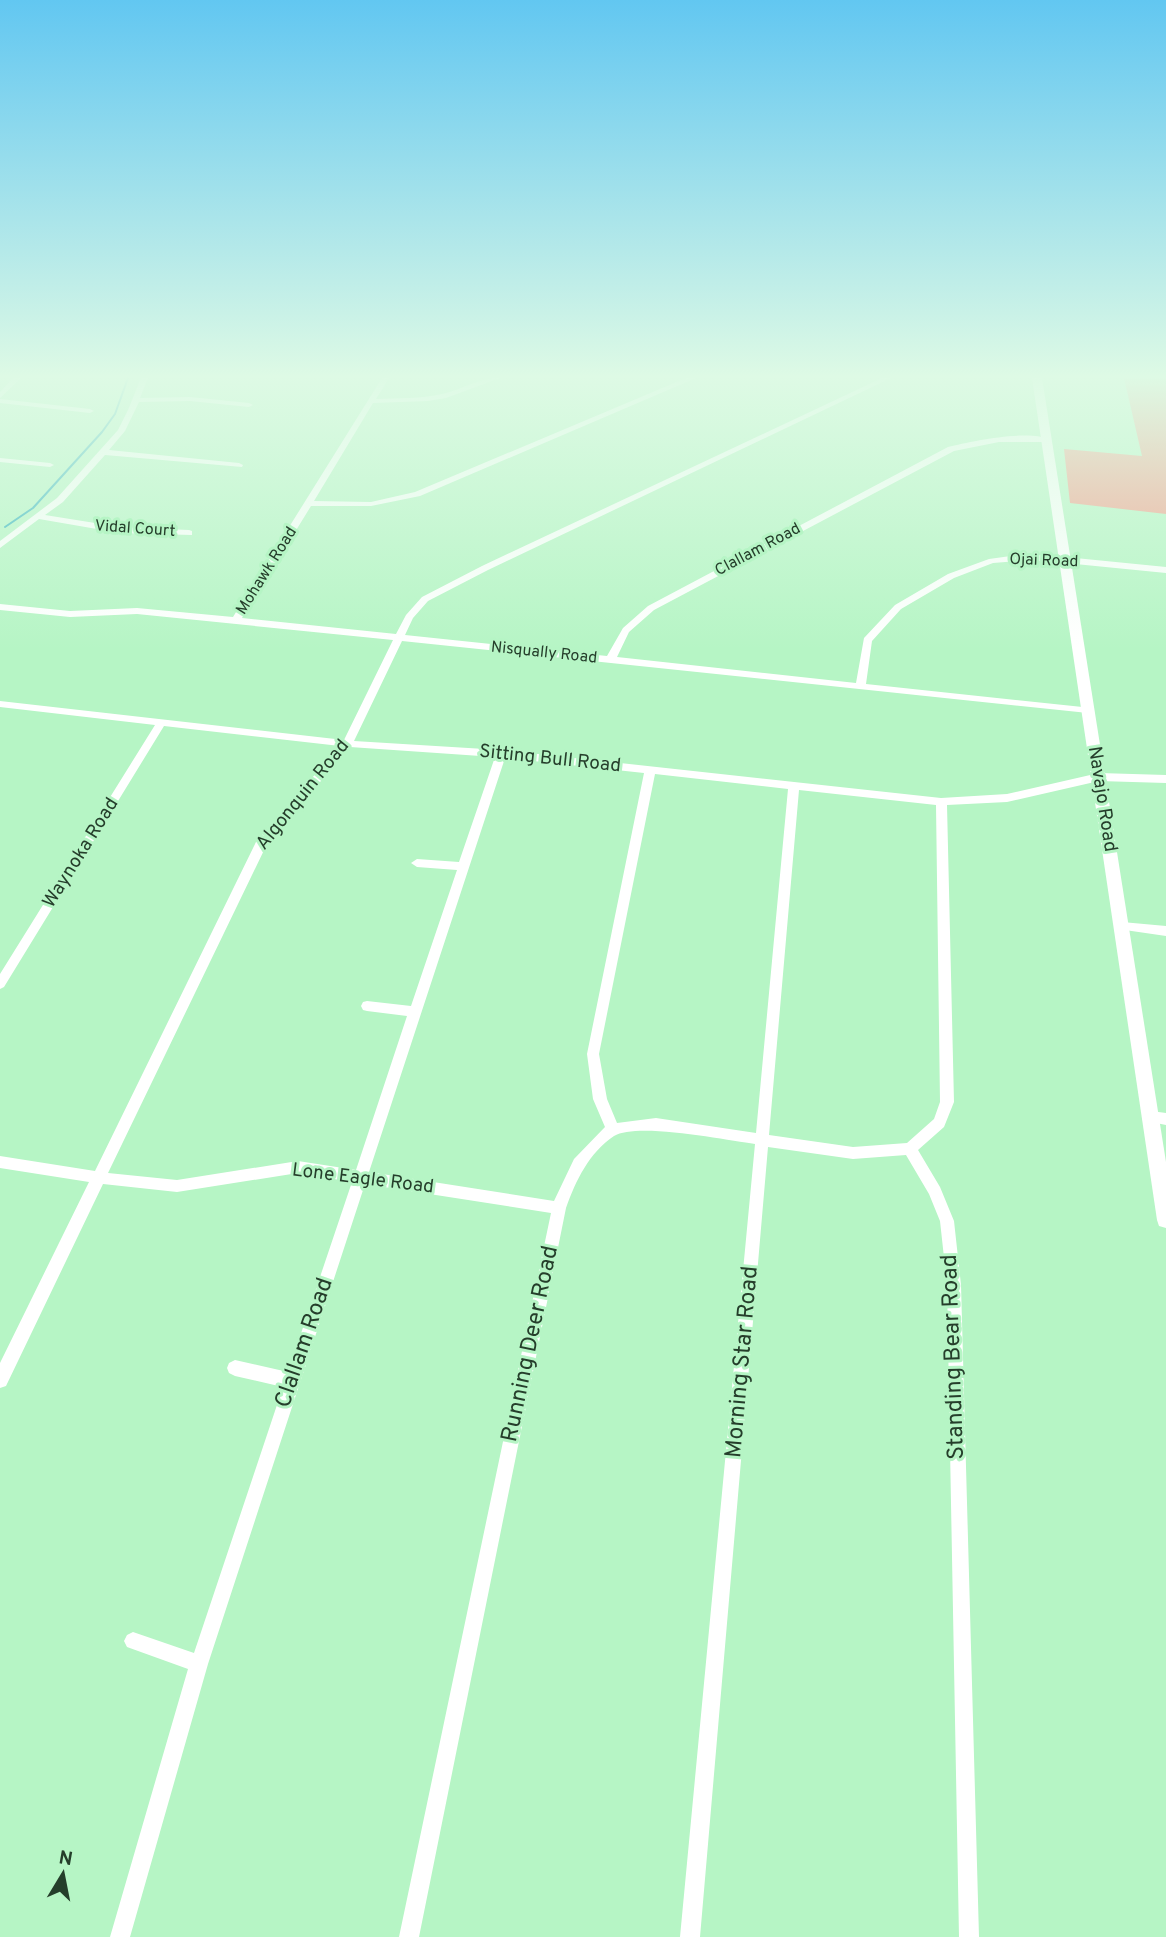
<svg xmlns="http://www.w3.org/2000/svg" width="1166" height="1937" viewBox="0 0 1166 1937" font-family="Overpass,sans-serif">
  <rect width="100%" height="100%" fill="#b6f5c5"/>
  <polygon fill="#f49d8c" points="1124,378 1166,378 1166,514 1070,503 1064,449 1142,456"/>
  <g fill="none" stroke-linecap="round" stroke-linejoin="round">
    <polyline stroke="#34b2bf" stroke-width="2" points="5,527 33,508 102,432 115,414 128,378"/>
    <g fill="#fff" fill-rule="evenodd">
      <polygon points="13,378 21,378 0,398 0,392"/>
      <polygon points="141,378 148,378 140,398 190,397 249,403 253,405 249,407 190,401 139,402 125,431 109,450 239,463 243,465 242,467 105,455 63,502 45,515 120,527 189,530 192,531 192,535 120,533 39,519 0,548 0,541 57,498 118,430 128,410"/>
      <path d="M382,378H389L376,399C398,398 421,399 442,394C461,390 480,377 500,378L446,398L428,401L373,403L314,501L371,502L415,492L686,378H696L420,496L371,506H311L242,618L396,634L406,615L422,597L482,566L882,378H891L488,570L428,601L413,618L405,635L607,656L623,628L648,606L948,447C972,441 1029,429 1051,440L1047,442H999L954,451L654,610L629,632L617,657L856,683L864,638L895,605L948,574L989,559L1018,555H1045L1166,567V573L1045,561H1018L993,563L954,578L901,609L872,641L866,684L1092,708V712L1088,713L402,641L354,741L501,750L941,798L1007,794L1099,773L1166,775V783L1099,781L1007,802L947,805L954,1102L944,1127L918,1150L940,1187L954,1221L961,1285L979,1937H959L947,1285L940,1221L929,1194L906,1155L853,1159L768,1147L700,1937H680L755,1144C726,1140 637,1122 614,1136C589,1153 576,1180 566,1208L419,1937H399L551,1213L365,1184L208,1664L130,1937H110L188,1669L127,1647L124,1641L127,1635L133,1632L194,1653L283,1387L235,1376L229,1373L227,1368L229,1363L235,1360L288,1372L352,1182L298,1173L177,1192L103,1184L6,1386L0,1388V1363L89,1182L0,1168V1156L95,1171L256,842L340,746L164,726L4,987L0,989V974L155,725L0,707V701L344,740L393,640L137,614L70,617L0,610V604L70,611L137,608L233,617ZM350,747L495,757L459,862L417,859L411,863L417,867L457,870L411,1006L367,1001L363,1002L361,1006L363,1010L367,1011L407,1016L356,1170L298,1161L177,1180L108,1173L267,844ZM505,758L644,773L587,1054L593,1099L605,1127L574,1159L554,1201L369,1172ZM655,774L788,789L756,1133L656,1118L617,1123L607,1099L599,1054ZM799,790L936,805L940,1102L934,1119L907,1143L853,1147L769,1135Z"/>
      <polygon points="0,399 90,409 94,411 90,413 0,403"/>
      <polygon points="0,458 50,463 54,465 50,467 0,462"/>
      <polygon points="1122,922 1166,926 1166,936 1118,929 1116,926"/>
      <polygon points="1151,1111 1166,1113 1166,1125 1146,1121 1144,1117 1146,1113"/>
    </g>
    <polygon fill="#fff" fill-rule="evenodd" points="1032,378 1042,378 1166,1162 1166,1228 1159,1226 1157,1220"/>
  </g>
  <linearGradient id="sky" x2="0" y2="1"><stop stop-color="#62c7f1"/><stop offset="0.58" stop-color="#defae5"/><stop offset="1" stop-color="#defae5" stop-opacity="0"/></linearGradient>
  <rect width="1166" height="649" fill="url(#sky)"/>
  <g text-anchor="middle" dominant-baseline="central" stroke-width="6" stroke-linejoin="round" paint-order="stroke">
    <g font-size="16" fill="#253e2b" stroke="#b6f5c5">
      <text transform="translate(135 529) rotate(4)">Vidal Court</text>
      <text transform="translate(758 550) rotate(-28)">Clallam Road</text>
      <text transform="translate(1044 561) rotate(2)">Ojai Road</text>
      <text transform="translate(267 571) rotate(-58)">Mohawk Road</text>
      <text transform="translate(544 653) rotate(6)">Nisqually Road</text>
    </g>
    <g font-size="19" fill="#253e2b" stroke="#b6f5c5">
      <text transform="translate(550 759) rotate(6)">Sitting Bull Road</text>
      <text transform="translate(303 795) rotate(-51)">Algonquin Road</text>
      <text transform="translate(1102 799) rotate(81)">Navajo Road</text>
      <text transform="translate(81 853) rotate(-58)">Waynoka Road</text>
      <text transform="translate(363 1179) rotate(7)">Lone Eagle Road</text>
    </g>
    <g font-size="23" fill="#253e2b" stroke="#b6f5c5">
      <text transform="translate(305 1343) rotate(-71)">Clallam Road</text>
      <text transform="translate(531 1344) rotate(-78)">Running Deer Road</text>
      <text transform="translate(954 1357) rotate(-92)">Standing Bear Road</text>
      <text transform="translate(743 1362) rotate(-85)">Morning Star Road</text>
    </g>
  </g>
  <g transform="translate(63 1874) rotate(10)" stroke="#b6f5c5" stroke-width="5" paint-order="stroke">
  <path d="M0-5L12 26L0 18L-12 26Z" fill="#253e2b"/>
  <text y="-10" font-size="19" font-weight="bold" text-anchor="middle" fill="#253e2b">N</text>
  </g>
</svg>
